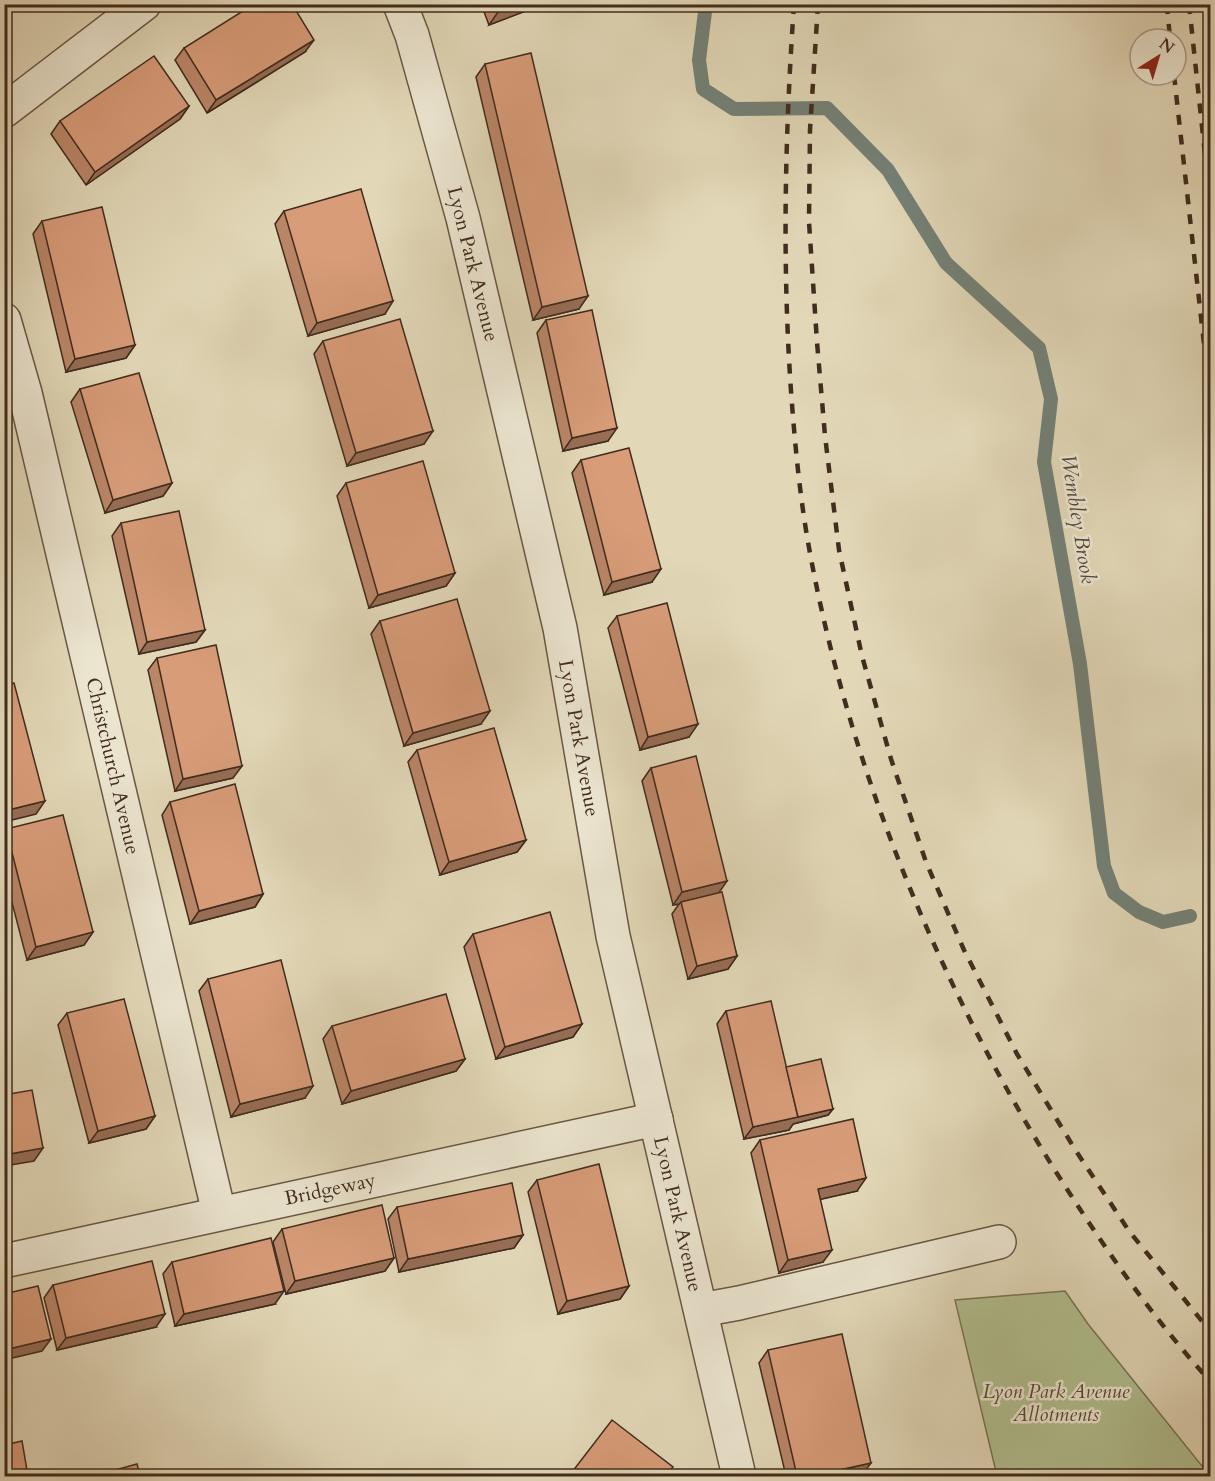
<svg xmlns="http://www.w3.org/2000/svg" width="1215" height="1481" viewBox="0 0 1215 1481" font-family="Cardo,serif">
  <rect width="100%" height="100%" fill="#e2d8b8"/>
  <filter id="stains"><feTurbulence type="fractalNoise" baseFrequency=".00333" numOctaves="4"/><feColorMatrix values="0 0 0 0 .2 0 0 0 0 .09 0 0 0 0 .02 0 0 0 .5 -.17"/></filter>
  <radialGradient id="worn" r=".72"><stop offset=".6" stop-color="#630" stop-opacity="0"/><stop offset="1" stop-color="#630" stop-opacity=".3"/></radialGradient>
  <polygon fill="#b1bf90" stroke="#797657" stroke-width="1.5" points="1065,1291 1088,1324 1210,1476 997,1476 955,1300"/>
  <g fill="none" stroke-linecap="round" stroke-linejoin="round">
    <polyline stroke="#738177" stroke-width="14" points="706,4 699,60 703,89 734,109 827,108 888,170 946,263 1039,348 1051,399 1044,462 1080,664 1104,866 1114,893 1139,912 1163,922 1190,916"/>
    <g stroke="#695744" stroke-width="36">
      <g id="minor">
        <polyline points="400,4 412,35 463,218 560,628 613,936 739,1476"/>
        <polyline points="4,111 144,4"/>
        <polyline points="4,320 25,393 219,1213"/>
        <polyline points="4,1261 656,1119"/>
        <polyline points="701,1310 739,1303 999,1242"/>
      </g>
    </g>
    <use href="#minor" stroke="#ece6d1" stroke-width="33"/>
    <g stroke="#412c1e" stroke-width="4.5" stroke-dasharray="10 10" stroke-linecap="butt">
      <path d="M794,4C785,134 782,262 791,391C795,445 800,500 810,553C852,781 949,1010 1076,1203C1117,1266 1160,1326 1210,1381"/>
      <polyline points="818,4 810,130 809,222 817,342 825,436 839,550 862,656 891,759 926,862 964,950 1017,1054 1076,1151 1129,1231 1210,1331"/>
      <polyline points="1167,4 1170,39"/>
      <polyline points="1189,4 1210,202"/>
      <polyline points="1174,75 1210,398"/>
    </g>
  </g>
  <g fill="#ba8668" stroke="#412c1e" stroke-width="1.5">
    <polygon points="481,4 534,4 531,9 489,25"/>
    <polygon points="184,48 305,52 207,113 175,60"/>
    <polygon points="485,64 579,309 533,320 476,77"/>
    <polygon points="189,106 180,119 86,185 51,134 60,121"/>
    <polygon points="284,211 385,314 308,336 275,224"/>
    <polygon points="42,221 135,345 126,358 66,372 33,234"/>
    <polygon points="546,320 608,441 563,451 537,333"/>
    <polygon points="323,341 424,444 347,466 314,354"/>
    <polygon points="80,389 172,483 163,496 105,513 71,402"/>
    <polygon points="581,460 652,582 604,595 572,473"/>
    <polygon points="346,483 455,573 446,586 369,608 337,496"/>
    <polygon points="121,523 205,630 196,642 139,654 112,536"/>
    <polygon points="617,616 689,737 640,750 608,628"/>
    <polygon points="380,621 481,724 404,746 371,634"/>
    <polygon points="157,658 233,778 175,791 148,670"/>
    <polygon points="417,750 526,840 517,852 440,875 408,762"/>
    <polygon points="651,768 719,892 737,956 728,969 688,979 672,914 679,904 673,905 642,781"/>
    <polygon points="170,802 263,894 255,907 190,924 162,815"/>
    <polygon points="6,829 93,932 84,945 27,960 4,872 4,831"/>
    <polygon points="473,934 582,1024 573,1037 496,1059 464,947"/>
    <polygon points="208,979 305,1098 231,1117 199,991"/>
    <polygon points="726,1011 786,1067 833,1109 828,1115 793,1124 789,1130 744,1139 717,1024"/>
    <polygon points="67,1013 155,1116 146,1129 89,1143 58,1025"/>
    <polygon points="332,1026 465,1059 456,1071 342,1104 323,1039"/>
    <polygon points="760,1140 857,1191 820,1199 823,1262 779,1273 751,1153"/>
    <polygon points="537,1180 629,1286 620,1299 558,1314 528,1192"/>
    <polygon points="397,1207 523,1235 514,1248 399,1272 388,1219"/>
    <polygon points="282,1229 394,1258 385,1271 286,1294 273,1242"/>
    <polygon points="172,1262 275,1304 175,1326 163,1274"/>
    <polygon points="53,1285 156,1327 57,1350 44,1298"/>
    <polygon points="768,1350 862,1475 858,1476 786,1476 759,1363"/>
  </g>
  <g fill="#976d55" stroke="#412c1e" stroke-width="1.5">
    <polygon points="7,4 15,4 4,12 4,7"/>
    <polygon points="519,4 534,4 531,9 489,25 498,12"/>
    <polygon points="314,40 305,52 207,113 216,100"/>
    <polygon points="189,106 180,119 86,185 95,172"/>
    <polygon points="588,296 579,309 533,320 542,307"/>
    <polygon points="393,301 385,314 308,336 317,323"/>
    <polygon points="135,345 126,358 66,372 75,359"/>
    <polygon points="617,428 608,441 563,451 572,438"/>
    <polygon points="433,431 424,444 347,466 356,453"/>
    <polygon points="172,483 163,496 105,513 113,500"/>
    <polygon points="661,569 652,582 604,595 612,582"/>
    <polygon points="455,573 446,586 369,608 378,595"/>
    <polygon points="205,630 196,642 139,654 147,642"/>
    <polygon points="490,711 481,724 404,746 413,733"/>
    <polygon points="698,724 689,737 640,750 648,737"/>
    <polygon points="242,766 233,778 175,791 183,779"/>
    <polygon points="45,801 36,814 4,822 4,811"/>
    <polygon points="526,840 517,852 440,875 449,862"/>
    <polygon points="727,881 718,894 681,902 679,904 673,905 682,892"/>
    <polygon points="263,894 255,907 190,924 199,911"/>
    <polygon points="93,932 84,945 27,960 36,947"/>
    <polygon points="737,956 728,969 688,979 697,966"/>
    <polygon points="582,1024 573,1037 496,1059 505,1047"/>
    <polygon points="465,1059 456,1071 342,1104 351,1091"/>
    <polygon points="313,1086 305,1098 231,1117 240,1104"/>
    <polygon points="833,1109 828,1115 793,1124 789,1130 744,1139 753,1127"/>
    <polygon points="155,1116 146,1129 89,1143 98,1131"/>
    <polygon points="43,1148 34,1161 4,1166 4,1155"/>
    <polygon points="866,1178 857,1191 809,1202 818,1189"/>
    <polygon points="523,1235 514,1248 399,1272 408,1259"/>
    <polygon points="832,1250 823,1262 779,1273 788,1260"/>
    <polygon points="394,1258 385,1271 286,1294 295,1281"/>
    <polygon points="629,1286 620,1299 558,1314 567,1301"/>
    <polygon points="284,1291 275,1304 175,1326 184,1314"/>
    <polygon points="165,1314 156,1327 57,1350 66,1338"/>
    <polygon points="51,1339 42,1351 4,1360 4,1350"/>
    <polygon points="871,1463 862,1475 858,1476 812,1476"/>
  </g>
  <g fill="#d89c79" stroke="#412c1e" stroke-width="1.5">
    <polygon points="254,4 292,4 314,40 216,100 184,48"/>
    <polygon points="494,4 519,4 498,12"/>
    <polygon points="531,53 588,296 542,307 485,64"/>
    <polygon points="154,56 189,106 95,172 60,121"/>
    <polygon points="361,189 393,301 317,323 284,211"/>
    <polygon points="102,207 135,345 75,359 42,221"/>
    <polygon points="592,310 617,428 572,438 546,320"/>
    <polygon points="400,319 433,431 356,453 323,341"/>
    <polygon points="139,373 172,483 113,500 80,389"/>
    <polygon points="629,448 661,569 612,582 581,460"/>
    <polygon points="423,461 455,573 378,595 346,483"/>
    <polygon points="179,511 205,630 147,642 121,523"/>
    <polygon points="457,599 490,711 413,733 380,621"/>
    <polygon points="667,603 698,724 648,737 617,616"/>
    <polygon points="216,645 242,766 183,779 157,658"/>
    <polygon points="14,683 45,801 4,811 4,686"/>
    <polygon points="494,728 526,840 449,862 417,750"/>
    <polygon points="696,756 727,881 682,892 651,768"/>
    <polygon points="235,784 263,894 199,911 170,802"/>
    <polygon points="63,815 93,932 36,947 6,829"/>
    <polygon points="722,892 737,956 697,966 681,902"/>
    <polygon points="550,912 582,1024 505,1047 473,934"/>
    <polygon points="281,960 313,1086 240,1104 208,979"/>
    <polygon points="446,994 465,1059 351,1091 332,1026"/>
    <polygon points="124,999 155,1116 98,1131 67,1013"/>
    <polygon points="771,1001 798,1117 753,1127 726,1011"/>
    <polygon points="821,1059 833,1109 798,1117 786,1067"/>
    <polygon points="32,1090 43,1148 4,1155 4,1095"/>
    <polygon points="853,1119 866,1178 818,1189 832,1250 788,1260 760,1140"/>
    <polygon points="599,1164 629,1286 567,1301 537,1180"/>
    <polygon points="512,1183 523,1235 408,1259 397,1207"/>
    <polygon points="382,1205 394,1258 295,1281 282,1229"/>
    <polygon points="271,1238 284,1291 184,1314 172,1262"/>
    <polygon points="152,1261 165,1314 66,1338 53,1285"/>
    <polygon points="38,1286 51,1339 4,1350 4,1294"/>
    <polygon points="842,1334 871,1463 812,1476 797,1476 768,1350"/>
    <polygon points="612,1420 673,1467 666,1476 569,1476"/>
    <polygon points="22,1441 28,1476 4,1476 4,1445"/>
    <polygon points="137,1464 140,1476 102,1476 101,1474"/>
  </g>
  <g text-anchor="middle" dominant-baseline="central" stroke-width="5" stroke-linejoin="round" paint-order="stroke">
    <g font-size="20" fill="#412c1e" stroke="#ece6d1">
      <text transform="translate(473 264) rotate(76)">Lyon Park Avenue</text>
      <text transform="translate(579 738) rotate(80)">Lyon Park Avenue</text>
      <text transform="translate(113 766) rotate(77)">Christchurch Avenue</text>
      <text transform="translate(330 1189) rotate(-12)">Bridgeway</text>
      <text transform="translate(678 1214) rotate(77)">Lyon Park Avenue</text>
    </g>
    <g font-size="20" font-style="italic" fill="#574935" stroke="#ece6d1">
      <text x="1056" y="1391">Lyon Park Avenue<tspan x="1056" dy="23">Allotments</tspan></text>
    </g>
    <g font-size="21" font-style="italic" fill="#52483c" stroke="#ece6d1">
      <text transform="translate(1078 519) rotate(81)">Wembley Brook</text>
    </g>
  </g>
  <rect width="1215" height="1481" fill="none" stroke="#e2d8b8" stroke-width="24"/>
  <rect x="6" y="6" width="1203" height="1469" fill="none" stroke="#412c1e" stroke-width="3"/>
  <rect x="12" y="12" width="1191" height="1457" fill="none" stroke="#412c1e" stroke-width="1.5"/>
  <g transform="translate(1158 57) rotate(37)"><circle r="28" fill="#ece6d1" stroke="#a89c89" stroke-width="1.5"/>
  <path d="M0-4.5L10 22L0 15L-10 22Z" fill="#8f2418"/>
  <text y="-9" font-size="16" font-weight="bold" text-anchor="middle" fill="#412c1e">N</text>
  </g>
  <rect width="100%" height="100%" filter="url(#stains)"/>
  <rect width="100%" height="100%" fill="url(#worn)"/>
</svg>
